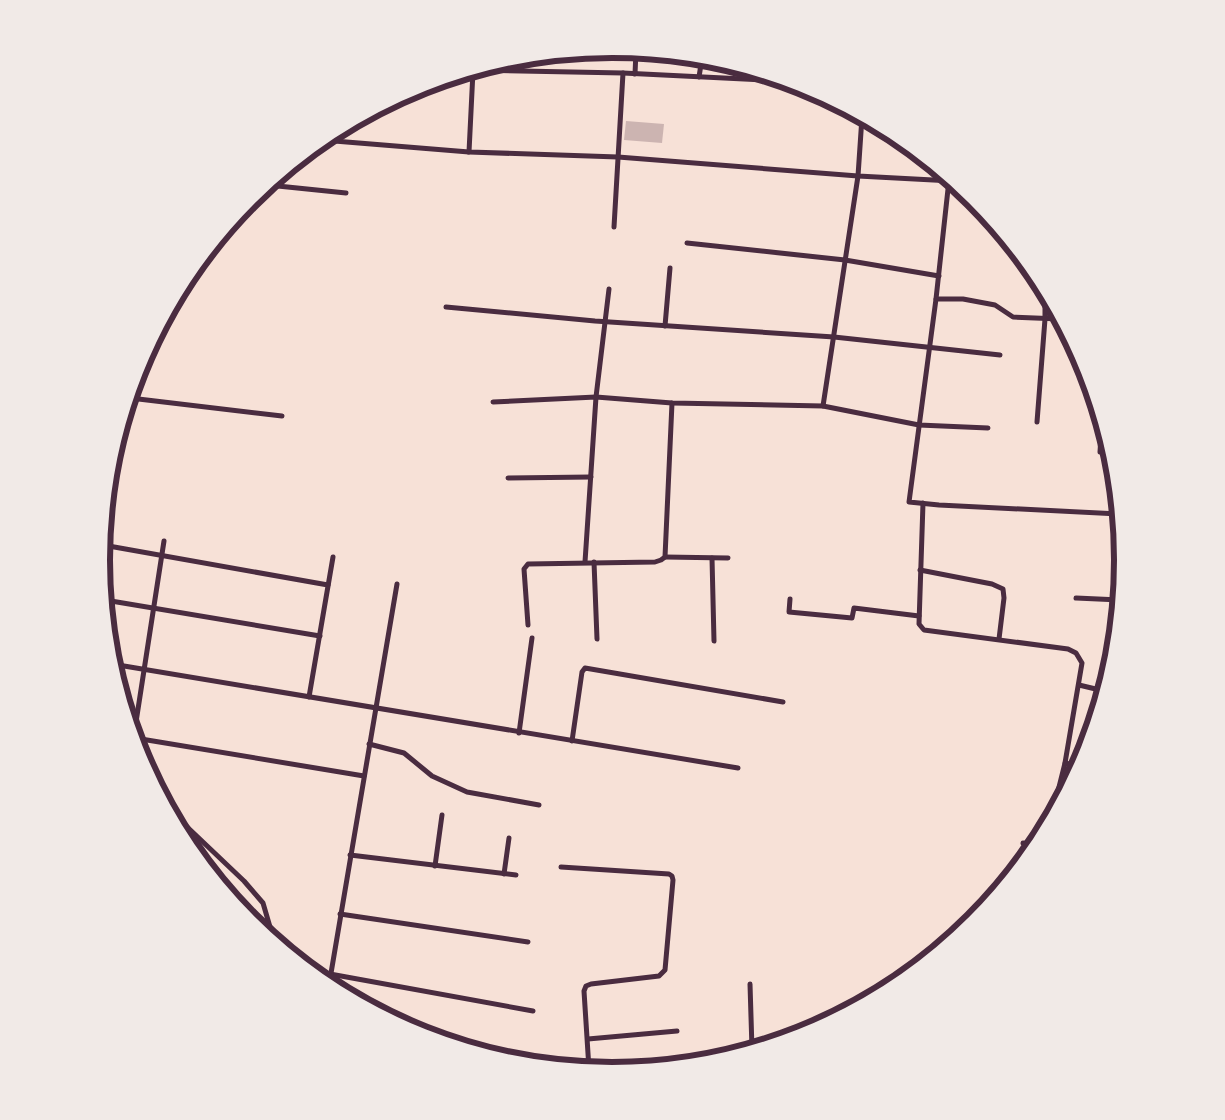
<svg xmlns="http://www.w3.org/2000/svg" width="1225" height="1120" viewBox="0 0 1225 1120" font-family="'PT Sans',sans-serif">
  <rect width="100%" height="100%" fill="#f7e1d7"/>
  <polygon fill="#ccb4b1" points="626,121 664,124 662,143 624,140"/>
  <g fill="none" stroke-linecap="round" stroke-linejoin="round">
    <g stroke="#4a2c40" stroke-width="5">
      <polyline points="474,70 623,73 785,81"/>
      <polyline points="635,74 636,51"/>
      <polyline points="699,77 702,58"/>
      <polyline points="322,140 469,152 618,157 858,176 952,181"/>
      <polyline points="469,152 473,71"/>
      <polyline points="268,185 346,193"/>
      <polyline points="614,227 623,73"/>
      <polyline points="687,243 845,260 939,276"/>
      <polyline points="936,299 949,180"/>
      <polyline points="446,307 595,321 834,337 1000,355"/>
      <polyline points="1060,319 1013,317 995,305 963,299 936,299 909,502 939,505 1119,514"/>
      <polyline points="665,326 670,268"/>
      <polyline points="130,398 282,416"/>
      <polyline points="493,402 596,397 672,403 823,406 919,425 988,428"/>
      <polyline points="823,406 858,176 862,117"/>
      <polyline points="1037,422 1045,319 1045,290"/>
      <polyline points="1100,452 1102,422"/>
      <polyline points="508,478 591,477"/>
      <polyline points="923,503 919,624 924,630 1068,649 1076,653 1082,663 1065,763 1051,819"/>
      <polyline points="103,545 328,585"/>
      <polyline points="665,557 728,558"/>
      <polyline points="712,558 714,641"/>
      <polyline points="585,562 596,397 609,289"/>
      <polyline points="594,562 597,639"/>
      <polyline points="920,570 992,584 1003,589 1004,598 999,639"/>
      <polyline points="1076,598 1120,600"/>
      <polyline points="790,599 789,612 852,618 854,608 919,616"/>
      <polyline points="105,600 320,636"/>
      <polyline points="528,625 524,569 528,564 655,562 661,560 665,557 672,403"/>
      <polyline points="112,664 738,768"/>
      <polyline points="1079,685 1104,691"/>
      <polyline points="309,697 333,557"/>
      <polyline points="519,733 532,638"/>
      <polyline points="134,735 164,541"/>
      <polyline points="135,738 364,776"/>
      <polyline points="572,741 582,672 585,668 783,702"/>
      <polyline points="369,744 404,753 432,776 467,792 539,805"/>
      <polyline points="1065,763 1079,766"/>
      <polyline points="174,819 184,824 244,881 263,903 270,927 270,937"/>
      <polyline points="1023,843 1037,845"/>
      <polyline points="350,855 516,875"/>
      <polyline points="435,866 442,815"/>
      <polyline points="561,867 669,874 672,876 673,880 665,970 659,976 591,984 586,986 584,991 589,1069"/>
      <polyline points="504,874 509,838"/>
      <polyline points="340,914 528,942"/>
      <polyline points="330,974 533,1011"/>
      <polyline points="750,984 752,1049"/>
      <polyline points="329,985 397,584"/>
      <polyline points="588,1039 677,1031"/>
    </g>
  </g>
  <path d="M0 0H1225V1120H0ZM110 560a502 502 0 1 1 1004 0a502 502 0 1 1-1004 0Z" fill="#f1eae7" fill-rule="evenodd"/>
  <path fill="none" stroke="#4a2c40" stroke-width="6" d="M110 560a502 502 0 1 1 1004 0a502 502 0 1 1-1004 0Z"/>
</svg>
